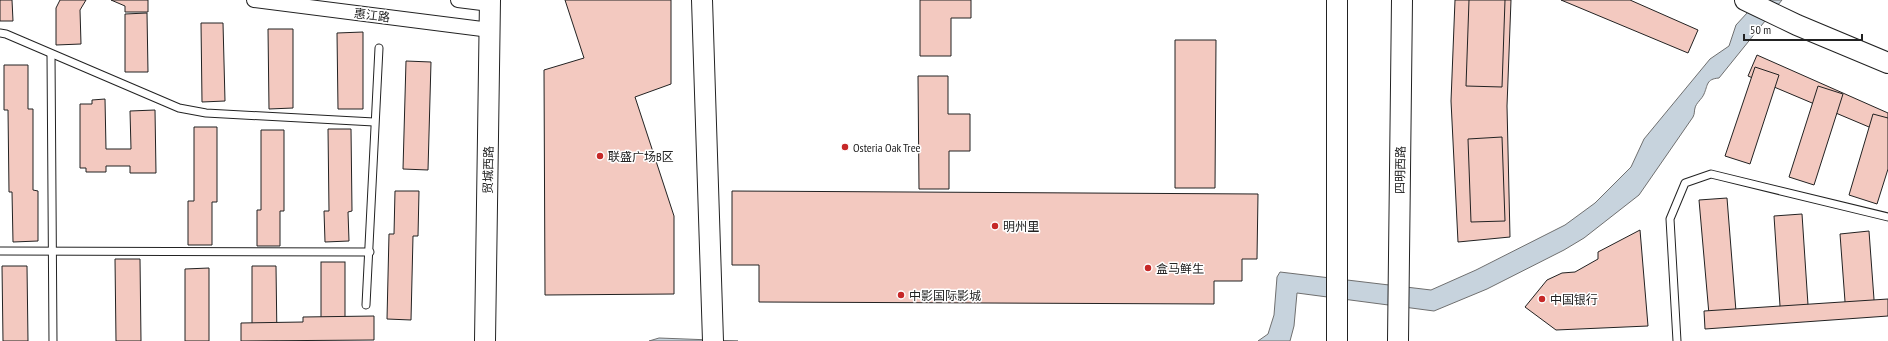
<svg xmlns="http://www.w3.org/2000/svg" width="1888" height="341" viewBox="0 0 1888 341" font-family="'PT Sans Narrow','Noto Sans SC',sans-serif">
  <rect width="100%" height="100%" fill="#fff"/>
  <g fill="#c7d3dd" stroke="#6f6f6f">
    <path d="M1759,0H1782L1719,78C1706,79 1708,85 1704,94C1702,99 1696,103 1695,108C1694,111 1695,113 1693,117L1639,195L1584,238L1564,250L1487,289L1434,311L1297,293L1294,326L1290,341H1258L1268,334L1274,315L1277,277L1280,272L1431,290L1476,270L1565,225L1595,203L1631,167L1644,139L1710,59L1729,46L1736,25Z"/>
    <polygon points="659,338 738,341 649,341"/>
  </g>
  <g fill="#f3c9c0" stroke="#222">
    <polygon points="0,0 12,0 13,21 0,21"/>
    <polygon points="60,0 86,0 80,10 81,44 56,45 56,8"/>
    <polygon points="111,0 148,0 148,12 125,12 125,6"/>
    <polygon points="565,0 671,0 671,84 635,97 674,216 674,294 545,295 544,70 584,58"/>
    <polygon points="920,0 971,0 971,18 951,18 951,56 920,56"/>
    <polygon points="1455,0 1511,0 1507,106 1510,237 1458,242 1451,101"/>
    <polygon points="1469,0 1505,0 1502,87 1466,86"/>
    <polygon points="1561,0 1630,0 1698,30 1688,53"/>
    <polygon points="147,13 148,72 125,72 125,14"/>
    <polygon points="201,23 223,23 225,101 202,102"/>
    <polygon points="268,29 293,29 293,108 269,109"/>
    <polygon points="363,32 363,109 338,109 337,33"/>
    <polygon points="1175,40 1216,40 1215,188 1175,188"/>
    <polygon points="1757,55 1888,113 1888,135 1748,76"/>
    <polygon points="406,61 431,62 428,170 403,169"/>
    <polygon points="4,65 28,65 28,109 33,109 33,190 38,191 38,241 13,242 12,192 9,192 8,110 4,110"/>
    <polygon points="1755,67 1779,75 1750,164 1725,156"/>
    <polygon points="918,76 948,76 948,114 970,114 970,151 949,151 949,189 919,189"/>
    <polygon points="1818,86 1843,94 1814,185 1789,177"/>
    <polygon points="105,99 106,149 131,149 130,111 155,110 156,173 130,173 130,166 106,166 106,172 86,172 86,168 80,168 80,104 92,104 92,100"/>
    <polygon points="1873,114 1888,118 1888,169 1877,204 1849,195"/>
    <polygon points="194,127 217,127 217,202 212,202 212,245 188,245 188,201 194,201"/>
    <polygon points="328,129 351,129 352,211 348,212 349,241 325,242 324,211 329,211"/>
    <polygon points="261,130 284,130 284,211 280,211 280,246 257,246 257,210 261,210"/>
    <polygon points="1502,137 1505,221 1471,222 1468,139"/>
    <polygon points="395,191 419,191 418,236 413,236 411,320 387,319 389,234 394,234"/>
    <polygon points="732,191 1258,194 1257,259 1242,259 1242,281 1214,281 1214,304 759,302 759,265 732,265"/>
    <polygon points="1727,198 1737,324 1710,326 1699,200"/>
    <polygon points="1802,214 1809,320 1781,321 1774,216"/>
    <polygon points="1640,230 1648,326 1556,330 1525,307 1547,280 1562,273 1575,272 1598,259 1598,252"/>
    <polygon points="1869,231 1875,313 1846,315 1840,234"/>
    <polygon points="115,259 140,259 141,341 116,341"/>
    <rect x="321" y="262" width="24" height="75"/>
    <polygon points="2,266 27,266 28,341 3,341"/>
    <polygon points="252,266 276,266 277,341 252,341"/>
    <polygon points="209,268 209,341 185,341 185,269"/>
    <polygon points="1888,299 1888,316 1705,329 1704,311"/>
    <polygon points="374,316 374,340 241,341 241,323 303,322 303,317"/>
  </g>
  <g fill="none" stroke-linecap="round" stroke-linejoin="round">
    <g stroke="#222" stroke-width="9">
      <g id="lane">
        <polyline points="0,33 6,34 179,108 206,113 374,122"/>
        <polyline points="51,54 53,341"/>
        <polyline points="0,251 370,252"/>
        <polyline points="366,305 379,48"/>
        <polyline points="1677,341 1670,219 1685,183 1711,174 1888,217"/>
      </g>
    </g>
    <g stroke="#222" stroke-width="16">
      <g id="street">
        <polyline points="254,0 490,30"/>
        <polyline points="458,0 490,4"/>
      </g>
    </g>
    <g stroke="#222" stroke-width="22">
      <g id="secondary">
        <polyline points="702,0 713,341"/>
        <polyline points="1337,0 1337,341"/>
        <polyline points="1745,0 1797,25 1888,63"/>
        <polyline points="485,341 490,0"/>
        <polyline points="1398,341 1402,0"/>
      </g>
    </g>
    <use href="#lane" stroke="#fff" stroke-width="7"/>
    <use href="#street" stroke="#fff" stroke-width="14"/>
    <use href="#secondary" stroke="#fff" stroke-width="20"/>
  </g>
  <g fill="#c62828" stroke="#fff" stroke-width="1.5">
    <circle cx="845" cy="147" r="4"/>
    <circle cx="600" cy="156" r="4"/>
    <circle cx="995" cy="226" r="4"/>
    <circle cx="1148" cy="268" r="4"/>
    <circle cx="901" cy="295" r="4"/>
    <circle cx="1542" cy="299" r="4"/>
  </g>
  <g text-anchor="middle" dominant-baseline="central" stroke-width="3" stroke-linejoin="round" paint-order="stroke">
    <g font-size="12" fill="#222" stroke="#fff">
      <text transform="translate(372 15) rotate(7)">惠江路</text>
      <text transform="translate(488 170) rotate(-89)">贸城西路</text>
      <text transform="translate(1400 170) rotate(-89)">四明西路</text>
    </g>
    <g font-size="12" fill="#222" stroke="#fff" text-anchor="start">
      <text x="853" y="147">Osteria Oak Tree</text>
      <text x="608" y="156">联盛广场B区</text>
      <text x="1003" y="226">明州里</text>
      <text x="1156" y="268">盒马鲜生</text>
      <text x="909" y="295">中影国际影城</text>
      <text x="1550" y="299">中国银行</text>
    </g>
  </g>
  <path d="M1744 34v6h118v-6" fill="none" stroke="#222222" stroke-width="2"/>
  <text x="1750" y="34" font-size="12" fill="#222222" stroke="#ffffff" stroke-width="3" paint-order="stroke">50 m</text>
</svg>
